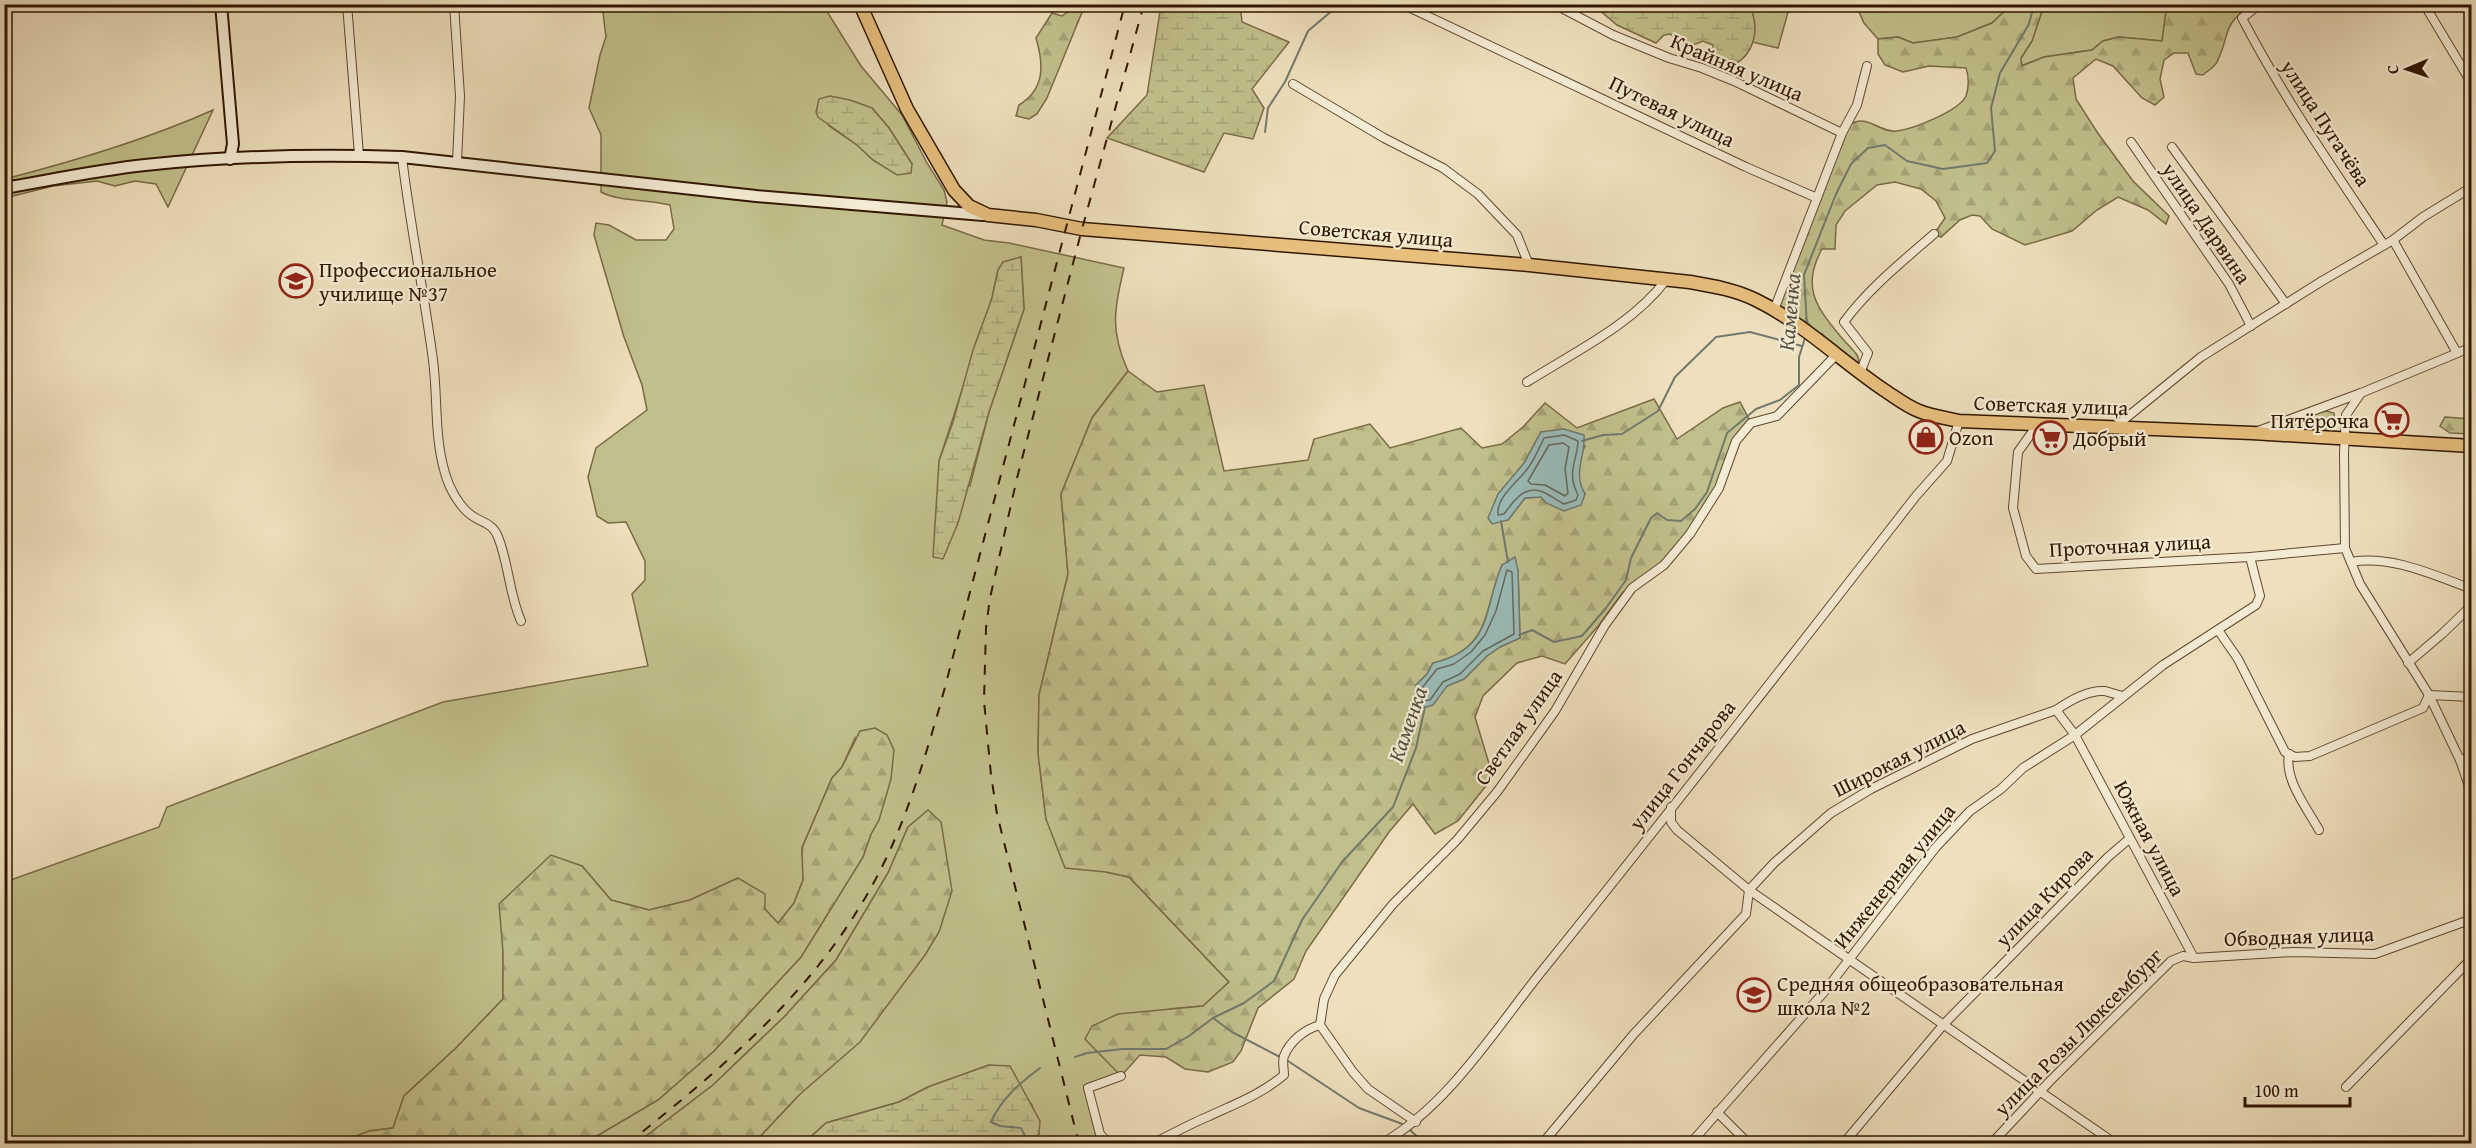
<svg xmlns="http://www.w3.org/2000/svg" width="2476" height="1148" viewBox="0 0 2476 1148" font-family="'Gentium Book Plus',serif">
  <defs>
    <pattern id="forest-firs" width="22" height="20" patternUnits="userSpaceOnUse" patternTransform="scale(1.5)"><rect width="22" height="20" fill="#c1c08c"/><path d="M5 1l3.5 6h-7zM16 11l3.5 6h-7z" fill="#a6a477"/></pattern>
    <pattern id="wetland-marsh" width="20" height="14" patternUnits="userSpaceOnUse" patternTransform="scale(1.5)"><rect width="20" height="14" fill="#c1c08c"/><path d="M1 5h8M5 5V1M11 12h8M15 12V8" fill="none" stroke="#a6a477"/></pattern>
  </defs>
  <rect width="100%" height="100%" fill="#eee0bd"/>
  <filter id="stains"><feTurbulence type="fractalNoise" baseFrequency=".00333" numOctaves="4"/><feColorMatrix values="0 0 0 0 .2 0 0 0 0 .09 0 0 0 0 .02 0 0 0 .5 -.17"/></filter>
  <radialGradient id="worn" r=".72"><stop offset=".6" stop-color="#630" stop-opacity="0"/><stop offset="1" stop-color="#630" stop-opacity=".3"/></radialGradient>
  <g fill="#c1c08c" stroke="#796b46" stroke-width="1.5" fill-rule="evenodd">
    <polygon points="1922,4 2011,5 1992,23 1957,37 1913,43 1898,37 1878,39 1864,23 1856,5 1899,5 1902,8"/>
    <path d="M602,5H823L861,66L902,115L927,163L944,190L947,202L942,225L984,240L1009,243L1124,268C1114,309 1110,331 1128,371L1092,418L1061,494L1068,574L1039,695L1038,753L1046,819L1106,872L1129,877L1229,982L1203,1006L1169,1009L1121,1076L1088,1088L1095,1121L1109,1143H1026L1039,1134L1032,1105L1024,1095L989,1065L928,1087L899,1102L826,1123L804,1143H754L799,1095L945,852L941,822L908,827L888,873L836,960L784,1017L713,1085L637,1143H585L658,1100L714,1051L801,957L863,857L871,834L879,820L855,738L842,767L832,778L802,848L803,880L794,903L778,924L738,878L690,900L649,910L611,900L582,866L503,952V999L456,1048L404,1096L393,1128L369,1131L338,1144L296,1143L287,1138L281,1144H5V882L159,827L167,807L443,702L648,666L632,594L645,580V561L626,522L608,523L597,516L588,477L596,448L647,410L642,385L624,337L594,235L596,223L609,225L636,240H666L674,229L670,205C648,199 620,202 601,192V135L589,108L600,55L606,37ZM872,108L889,128L912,164L897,174L873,160L857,145L829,126ZM1021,257L1024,309L989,412L970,486L939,461L992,298L998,270Z"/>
    <path d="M1749,5H1790L1778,48L1752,42C1756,28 1755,17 1749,5Z"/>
    <polygon points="2044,5 2172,5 2166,12 2162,41 2119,37 2103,41 2092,50 2044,57 2021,66 2021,58 2032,41"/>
    <path d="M213,110L168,207L156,184L135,181L115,186L97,181L53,186L5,198V179C75,161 146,140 213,110Z"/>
    <path d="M2326,411L2334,413L2335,422L2330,428C2319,431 2303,432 2293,425C2301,417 2315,414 2326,411Z"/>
  </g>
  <g fill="url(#forest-firs)" stroke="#796b46" stroke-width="1.5" fill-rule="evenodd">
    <path d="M1070,5H1085L1047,98L1037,114L1029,119L1016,116L1019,105C1045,89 1044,65 1036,38L1052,13L1062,16L1069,11Z"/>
    <path d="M2011,5H2044L2032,41L2021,58L2022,66L2044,57L2092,50L2103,41L2119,37L2162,41L2166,12L2172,5H2251C2220,27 2231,34 2217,62C2215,67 2207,71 2203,75L2196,74L2188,53H2174L2164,60L2160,79L2164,97L2155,105L2142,98L2113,66L2096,59L2073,78L2076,99L2097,132L2133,181L2169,216L2166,224L2148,210L2118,197L2097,210L2072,231L2025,245L1992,229L1980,216L1972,215L1960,220L1941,237L1934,234L1945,218L1936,201L1921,189L1895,182L1877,185L1845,211L1836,225L1835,249H1822C1801,287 1816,307 1841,337C1846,343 1853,349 1857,355C1860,360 1859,368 1860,373L1774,310L1842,133C1847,128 1853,120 1861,121C1873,121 1884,133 1897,131C1913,129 1959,111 1966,96C1969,88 1969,76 1966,68L1929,66L1903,72L1885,65L1878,54V39L1898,37L1913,43L1957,37L1992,23Z"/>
    <path d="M1128,371L1157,392L1204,385L1224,471L1308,460L1314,439L1370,424L1390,448L1461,428L1482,448L1502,444L1523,427L1545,403L1577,428L1654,399L1677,439L1723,408L1740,402L1751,423L1736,441L1719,488L1664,565L1632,588L1623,592L1599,625L1565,664L1542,656L1517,663L1483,696L1475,717L1493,777L1458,821L1435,834L1413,804L1389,832L1306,951L1294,979L1258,1008L1241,1051L1233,1062L1208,1072L1185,1069L1166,1057L1140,1055L1121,1076L1085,1039L1092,1026L1118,1014L1203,1006L1229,982L1129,877L1106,872L1065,868L1046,819L1038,753L1039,695L1068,574L1061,494L1092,418ZM1541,432L1585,446C1577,461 1576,480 1585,494L1546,503L1541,497L1525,498L1508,520L1516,473L1524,463ZM1502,565L1518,570L1520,638L1500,647L1487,656L1464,679L1447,686L1416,685L1427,674L1433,663C1492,649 1483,610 1502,565Z"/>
    <polygon points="2445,417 2471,419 2471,434 2450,433 2440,426"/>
    <polygon points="875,728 887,735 894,750 891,779 879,820 871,834 863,857 801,957 714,1051 658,1100 585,1143 338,1143 369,1131 393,1128 404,1096 456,1048 503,999 503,952 499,904 551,855 582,866 611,900 649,910 690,900 738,878 765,894 765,909 778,923 794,903 803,880 802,848 832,778 842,767 860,731"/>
    <polygon points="928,810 941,822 952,891 939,932 925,955 860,1042 799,1095 754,1143 637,1143 713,1085 784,1017 836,960 888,873 908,827"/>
  </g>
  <g fill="url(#wetland-marsh)" stroke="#796b46" stroke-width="1.5">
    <polygon points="1161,5 1240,5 1242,22 1289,42 1252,89 1264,108 1253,139 1224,133 1204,172 1107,138 1147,95"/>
    <path d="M1583,5H1749C1762,31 1753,61 1724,68L1714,60L1713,45L1703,41L1693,45L1681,42L1670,34L1664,35L1656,43L1617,25L1599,10Z"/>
    <polygon points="830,96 850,100 872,108 889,128 912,164 911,173 897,175 873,160 857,145 818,117 816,112 819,99"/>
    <polygon points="1021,257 1024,309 989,412 958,523 943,559 933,557 939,461 953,422 973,350 992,298 998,270 1003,262"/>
    <polygon points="989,1065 1010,1066 1040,1121 1039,1134 1026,1143 804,1143 826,1123 899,1102 928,1087"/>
  </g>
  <g fill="#9bbbb8" stroke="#71796e" stroke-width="1.5">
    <path d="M1564,429L1584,435C1586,456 1572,473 1585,494L1581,505L1564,511L1546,503L1541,497L1525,498L1508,520L1492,524L1488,518L1498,494L1524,463L1541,432Z"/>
    <path d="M1515,557L1518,570L1520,638L1500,647L1487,656L1464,679L1447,686L1433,705L1413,711L1416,685L1427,674L1433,663C1493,649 1483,610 1502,565Z"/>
  </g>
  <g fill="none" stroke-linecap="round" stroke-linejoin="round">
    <g stroke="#66685c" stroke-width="1.5">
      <path d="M1564,435L1578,441C1577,462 1566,472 1578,495L1576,500L1564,504C1557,501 1549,494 1543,492C1524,484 1513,502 1504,514L1498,515C1496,497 1518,482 1528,468C1535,459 1539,448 1544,438Z"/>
      <polygon points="1563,443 1569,447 1565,469 1568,493 1565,496 1545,485 1531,484 1528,481 1549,445"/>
      <polygon points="1507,570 1512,572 1514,634 1483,651 1460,674 1443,682 1430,700 1422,701 1422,688 1437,669 1454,664 1471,652 1485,635 1496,611"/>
    </g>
    <g stroke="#71796e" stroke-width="2">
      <polyline points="1265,132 1268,108 1285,82 1308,31 1340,4"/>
      <polyline points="1807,326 1804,275 1836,194 1851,164 1868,148 1885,145 1907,161 1943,169 1987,163 1995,151 1991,108 2000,73 2029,24 2034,4"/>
      <polyline points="1582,441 1603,435 1622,434 1658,411 1675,377 1716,337 1750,332 1802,346"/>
      <polyline points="1501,521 1508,562"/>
      <polyline points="1519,635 1532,630 1554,642 1582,636 1606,608 1626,580 1631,558 1651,518 1657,513 1667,520 1681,521 1695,509 1707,492 1727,433 1756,409 1780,400 1799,385 1799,357 1805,338"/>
      <polyline points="1213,1018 1232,1032 1280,1057"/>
      <polyline points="1075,1057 1087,1053 1122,1049 1166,1049 1189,1036 1213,1018 1244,1003 1274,981 1302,920 1342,862 1393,807 1416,748 1425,707"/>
      <polyline points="1285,1059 1359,1108 1405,1125"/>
      <polyline points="1409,1129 1425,1144"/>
      <path d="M1011,1144L1025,1136L1021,1128L1000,1126L991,1122C1001,1099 1020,1083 1040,1068"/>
    </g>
    <g stroke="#60482f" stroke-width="10">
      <g id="street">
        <polyline points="347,4 359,155"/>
        <polyline points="454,4 460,96 457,162"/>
        <polyline points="1402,4 1746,167 1817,198"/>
        <polyline points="1554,4 1613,35 1669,58 1702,68 1734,81 1842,133"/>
        <path d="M2260,4L2242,18C2283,97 2334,170 2384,245"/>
        <polyline points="2424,4 2472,84"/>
        <polyline points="1293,84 1384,138 1443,168 1478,194 1517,235 1529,265"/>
        <polyline points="2131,142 2229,284 2251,326"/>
        <polyline points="2172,147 2286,304"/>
        <path d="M402,157C410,225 424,292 433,360C438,398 434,437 445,473C449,488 459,506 471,515C482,523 493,523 498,537C509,564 509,594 521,621"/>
        <polyline points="2393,240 2457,353"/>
        <polyline points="1774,310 1842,133 1857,105 1867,66"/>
        <path d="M1860,373L1868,353L1844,322C1869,288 1903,261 1934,234"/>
        <path d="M1527,382C1574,352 1632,325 1666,280"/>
        <polyline points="2361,393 2346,415 2344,453 2345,548 2360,584 2429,695 2460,760 2472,795"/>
        <polyline points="2038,424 2018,452 2013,508 2026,556 2036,569 2250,557 2345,548"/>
        <polyline points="2115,427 2201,357 2322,281 2393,240 2423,217 2472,187"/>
        <polyline points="2258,431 2361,393 2472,347"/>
        <path d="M2351,562C2392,555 2433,575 2472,589"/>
        <polyline points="2218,630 2238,659 2285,752 2295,757 2310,756 2423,708 2429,695"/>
        <polyline points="2408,663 2442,634 2472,605"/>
        <polyline points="2429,695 2472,697"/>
        <path d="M2056,710C2069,701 2087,690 2104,691C2110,692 2117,695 2123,696"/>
        <path d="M2289,754C2284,780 2307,808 2319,830"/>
        <polyline points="2460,760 2472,756"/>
        <polyline points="1671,807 1671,822 1677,830 1749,890 2116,1144"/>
        <polyline points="2346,1087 2472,958"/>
        <polyline points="1717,1112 1749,1144"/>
        <polyline points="1416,1122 1368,1089 1353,1072 1320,1025 1324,999 1335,975 1393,904 1457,840 1497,792 1555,711 1605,625 1632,588 1664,565 1690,534 1719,488 1736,441 1751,423 1777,416 1837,354"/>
        <polyline points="1109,1144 1100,1134 1088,1088 1121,1076"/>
        <path d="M1152,1144C1170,1135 1188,1125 1207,1117C1235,1104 1260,1095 1284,1075C1284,1069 1282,1061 1284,1056C1290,1041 1305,1029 1320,1025"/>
        <path d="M1381,1144C1450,1105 1497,1026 1546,966C1671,811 1793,654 1916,496L1947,461L1959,421"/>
        <polyline points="1542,1144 1633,1035 1746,914 1749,890 1774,863 1831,813 1871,789 1972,739 2056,710 2075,735 2194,958"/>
        <polyline points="1690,1144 1824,992 1936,847 1970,811 2001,789 2023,768 2075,735 2163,665 2256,605 2260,596 2250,557"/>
        <polyline points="1843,1144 1944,1024 2108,857 2129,839"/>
        <polyline points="1991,1144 2050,1081 2171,961 2183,956 2194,958 2293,952 2375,954 2472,919"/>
      </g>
    </g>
    <g stroke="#311600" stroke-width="14">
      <g id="secondary">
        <polyline points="221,4 233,144 230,159"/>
        <path d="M4,188C51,180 98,170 145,165C230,156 316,154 402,157L756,196L983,215"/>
      </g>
    </g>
    <g stroke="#311600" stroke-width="15">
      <path id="primary" d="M860,4L907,109L954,190L969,206L988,215L1036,220L1082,229L1529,265L1690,282C1713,286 1736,290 1756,300C1803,323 1841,361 1884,390C1895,397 1906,406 1919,411C1931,416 1946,418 1959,421L2252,433L2472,446"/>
    </g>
    <use href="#street" stroke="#f4ebd4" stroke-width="8"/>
    <use href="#secondary" stroke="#f4ebd4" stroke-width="10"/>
    <use href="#primary" stroke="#e7c07e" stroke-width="12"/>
    <g stroke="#311600" stroke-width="2" stroke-dasharray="10 10" stroke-linecap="butt">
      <path d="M627,1144C734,1059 833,976 891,848C912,801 927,751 941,702L1125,4"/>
      <polyline points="1079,1144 997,814 991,775 984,701 986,628 990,598 1017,478 1082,229 1144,4"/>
    </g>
  </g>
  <defs>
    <g id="university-ring" transform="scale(1.725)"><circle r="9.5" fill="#f4ebd4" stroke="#8f2418" stroke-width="1.5"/><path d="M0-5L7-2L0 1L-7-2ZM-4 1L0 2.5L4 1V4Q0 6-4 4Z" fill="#8f2418"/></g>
    <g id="supermarket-ring" transform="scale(1.725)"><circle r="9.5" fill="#f4ebd4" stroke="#8f2418" stroke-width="1.5"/><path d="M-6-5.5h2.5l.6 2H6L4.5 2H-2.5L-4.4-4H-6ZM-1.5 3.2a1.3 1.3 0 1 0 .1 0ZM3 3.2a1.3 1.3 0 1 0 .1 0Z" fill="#8f2418"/></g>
    <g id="shop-ring" transform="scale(1.725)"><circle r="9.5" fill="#f4ebd4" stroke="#8f2418" stroke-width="1.5"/><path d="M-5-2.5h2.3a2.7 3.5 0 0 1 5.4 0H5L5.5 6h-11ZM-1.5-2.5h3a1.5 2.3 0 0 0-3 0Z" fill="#8f2418"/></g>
    <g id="school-ring" transform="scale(1.725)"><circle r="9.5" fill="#f4ebd4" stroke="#8f2418" stroke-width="1.5"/><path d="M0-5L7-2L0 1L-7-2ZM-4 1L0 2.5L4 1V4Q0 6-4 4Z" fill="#8f2418"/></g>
  </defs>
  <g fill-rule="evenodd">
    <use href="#university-ring" x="296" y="281"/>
    <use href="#supermarket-ring" x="2392" y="420"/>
    <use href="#shop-ring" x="1926" y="437"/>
    <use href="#supermarket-ring" x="2050" y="438"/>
    <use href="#school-ring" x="1754" y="995"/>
  </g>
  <g text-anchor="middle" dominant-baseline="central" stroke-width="4.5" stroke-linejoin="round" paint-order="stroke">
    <g font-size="21" fill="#311600" stroke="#f4ebd4">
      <text transform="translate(1737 67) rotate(23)">Крайняя улица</text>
      <text transform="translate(1672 111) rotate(26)">Путевая улица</text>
      <text transform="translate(2326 123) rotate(57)">улица Пугачёва</text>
      <text transform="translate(2207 223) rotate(56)">улица Дарвина</text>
      <text transform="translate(1376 233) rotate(5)">Советская улица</text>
      <text transform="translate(2051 405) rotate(2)">Советская улица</text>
      <text transform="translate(2130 545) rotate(-3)">Проточная улица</text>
      <text transform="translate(1518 727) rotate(-55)">Светлая улица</text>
      <text transform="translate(1899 758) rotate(-27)">Широкая улица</text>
      <text transform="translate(1682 765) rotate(-52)">улица Гончарова</text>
      <text transform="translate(2150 838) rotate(62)">Южная улица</text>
      <text transform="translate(1894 876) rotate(-51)">Инженерная улица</text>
      <text transform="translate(2044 897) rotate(-46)">улица Кирова</text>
      <text transform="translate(2299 936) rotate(-2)">Обводная улица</text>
      <text transform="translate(2078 1032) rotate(-45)">улица Розы Люксембург</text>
    </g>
    <g font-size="21" fill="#311600" stroke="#f4ebd4" text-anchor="start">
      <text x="319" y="269">Профессиональное<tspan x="319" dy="24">училище №37</tspan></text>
      <text x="2369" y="420" text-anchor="end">Пятёрочка</text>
      <text x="1949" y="437">Ozon</text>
      <text x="2073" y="438">Добрый</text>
      <text x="1777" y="983">Средняя общеобразовательная<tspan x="1777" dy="24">школа №2</tspan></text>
    </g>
    <g font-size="22" font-style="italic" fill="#565040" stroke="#f4ebd4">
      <text transform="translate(1789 312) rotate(-85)">Каменка</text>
      <text transform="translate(1407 724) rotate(-71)">Каменка</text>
    </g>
  </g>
  <rect width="2476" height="1148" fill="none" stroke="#eee0bd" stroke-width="24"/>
  <rect x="6" y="6" width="2464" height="1136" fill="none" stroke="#311600" stroke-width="3"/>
  <rect x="12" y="12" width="2452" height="1124" fill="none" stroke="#311600" stroke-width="1.5"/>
  <g transform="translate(2407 69) rotate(268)" stroke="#f4ebd4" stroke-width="4.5" paint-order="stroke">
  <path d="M0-4.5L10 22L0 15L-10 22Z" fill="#311600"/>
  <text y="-9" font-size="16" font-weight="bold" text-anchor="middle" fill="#311600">С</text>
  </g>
  <path d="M2245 1097v9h105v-9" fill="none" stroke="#311600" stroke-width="3"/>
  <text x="2254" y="1097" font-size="18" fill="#311600" stroke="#f4ebd4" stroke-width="4.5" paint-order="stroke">100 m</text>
  <rect width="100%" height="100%" filter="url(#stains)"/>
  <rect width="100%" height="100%" fill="url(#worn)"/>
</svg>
